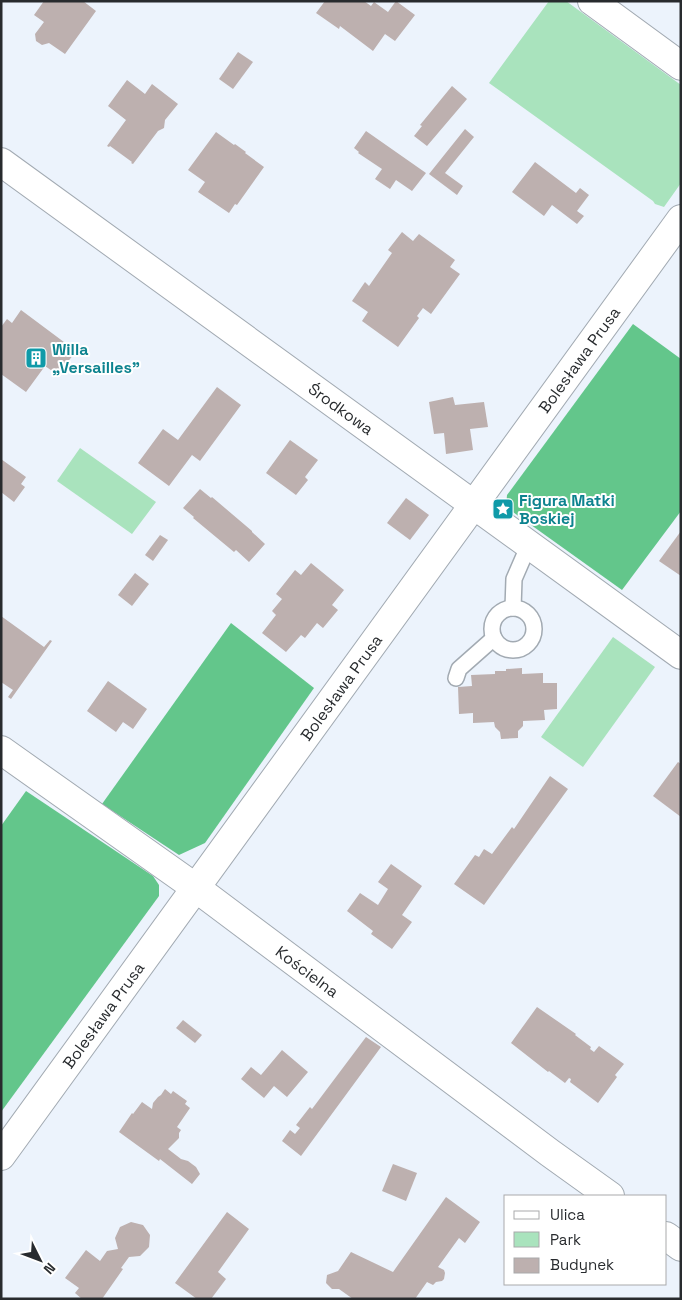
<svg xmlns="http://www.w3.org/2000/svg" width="682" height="1300" viewBox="0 0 682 1300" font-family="'Space Grotesk',sans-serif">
  <rect width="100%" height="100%" fill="#ecf3fc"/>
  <g fill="#a9e3bd">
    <polygon points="549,1 566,1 681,85 681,183 664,207 655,204 653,201 489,83"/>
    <polygon points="80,448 156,502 132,534 57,481"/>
    <polygon points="613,637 655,667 583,767 541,737"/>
  </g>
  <g fill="#63c68b">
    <polygon points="633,324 681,359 681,511 622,590 506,507 507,495"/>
    <polygon points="231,623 314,688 205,843 179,855 102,804"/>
    <polygon points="26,791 153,876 159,885 159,896 1,1112 1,826"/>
  </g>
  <g fill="#bdb0af">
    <polygon points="44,1 83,1 96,11 65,54 49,43 42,45 36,41 35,34 44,22 34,15"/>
    <polygon points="325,1 364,1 371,6 374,2 388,12 396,1 415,15 395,41 385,34 373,51 340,26 339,29 316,13"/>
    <polygon points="238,52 253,62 233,89 219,79"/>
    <polygon points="127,80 145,94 152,84 178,104 165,120 164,128 158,131 133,164 131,163 132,162 110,146 109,147 107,146 126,120 108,106"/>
    <polygon points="452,86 467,99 427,146 414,136 422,126 420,125"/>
    <polygon points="465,129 474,137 445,173 463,186 457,195 429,174"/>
    <polygon points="366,131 426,173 412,191 396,180 390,189 375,179 382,169 358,153 359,152 354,148"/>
    <polygon points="216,132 234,145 235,144 246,152 245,153 264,167 237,205 235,204 229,213 198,192 205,182 188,170"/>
    <polygon points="535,162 576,193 580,188 589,195 577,211 584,216 577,224 552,205 544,216 512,192"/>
    <polygon points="402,232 413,241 419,234 455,260 450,267 460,274 431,314 423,308 417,316 419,318 398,347 362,321 368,312 352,301 365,282 369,286 392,253 388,250"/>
    <polygon points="21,310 76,351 58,375 45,366 26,392 1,374 1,327 7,319 12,323"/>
    <polygon points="217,387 241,405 200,461 192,455 169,486 138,463 163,429 178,440"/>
    <polygon points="453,397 455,405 484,402 488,427 470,429 473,450 446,454 444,433 434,434 429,402"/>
    <polygon points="290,440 318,460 305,477 308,480 296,495 266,473"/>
    <polygon points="1,459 26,477 21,484 25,487 14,502 1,492"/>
    <polygon points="200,489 211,498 212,497 252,531 252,532 265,544 249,562 236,550 234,552 193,518 194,517 183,508"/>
    <polygon points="406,498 429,515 410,540 387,523"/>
    <polygon points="681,531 681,576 659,561"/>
    <polygon points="160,535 168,540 153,561 145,555"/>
    <polygon points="311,563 344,590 332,605 338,610 323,628 317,623 305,638 301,635 286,652 262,633 276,615 272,611 282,599 276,594 295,570 301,575"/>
    <polygon points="135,573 149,584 132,606 118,595"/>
    <polygon points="1,616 44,647 50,640 52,641 11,699 8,697 13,690 1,682"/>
    <polygon points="522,668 522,674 543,673 543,683 557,683 557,709 544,710 545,720 523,721 523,726 518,731 518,738 501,739 500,732 495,727 494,722 473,723 473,713 459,714 458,687 472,686 471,675 495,674 495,671 506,671 506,669"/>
    <polygon points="108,681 147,709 133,729 123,722 116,732 87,711"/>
    <polygon points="678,762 681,764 681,817 653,796"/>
    <polygon points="550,776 568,789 484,905 454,884 475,855 479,857 484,849 492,854 512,827 514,829"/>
    <polygon points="391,864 422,886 402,915 412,922 392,949 371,934 373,931 347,911 360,893 378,905 388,889 378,882"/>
    <polygon points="537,1007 576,1034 575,1035 591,1047 590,1049 594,1052 599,1046 624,1064 615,1075 617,1077 598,1103 570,1082 571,1079 569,1078 565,1083 549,1071 548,1072 511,1043"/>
    <polygon points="183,1020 202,1035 195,1043 176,1028"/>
    <polygon points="366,1037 381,1047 301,1156 282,1141 290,1130 295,1134 300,1128 296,1125 310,1107 312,1109"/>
    <polygon points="282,1050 308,1072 287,1097 274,1086 264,1098 241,1079 251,1067 261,1075"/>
    <polygon points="165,1089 171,1094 173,1091 187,1101 185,1104 190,1108 177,1127 181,1130 179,1133 179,1138 168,1149 181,1159 188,1161 196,1167 200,1174 192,1184 160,1159 159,1161 119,1132 132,1113 133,1114 142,1102 152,1109 153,1103 158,1097 161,1095"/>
    <polygon points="393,1164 417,1173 406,1201 382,1191"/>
    <polygon points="446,1197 480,1222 465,1243 459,1238 438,1267 444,1270 445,1273 444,1279 442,1281 436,1282 433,1285 427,1282 415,1299 353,1299 339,1289 332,1289 326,1283 327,1275 338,1271 351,1252 393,1272"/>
    <polygon points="227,1212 249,1229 218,1272 226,1279 211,1299 197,1299 175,1283"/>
    <polygon points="131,1222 143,1225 150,1235 149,1247 140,1256 129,1257 121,1268 123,1269 102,1299 82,1299 75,1293 79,1288 65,1278 86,1250 100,1261 107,1251 118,1249 115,1238 120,1227"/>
  </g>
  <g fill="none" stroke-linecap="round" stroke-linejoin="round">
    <g stroke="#a2aab2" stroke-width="18">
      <g id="service">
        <circle cx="513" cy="629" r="21"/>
        <polyline points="513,608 514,579 524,556 532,547"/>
        <polyline points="456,678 459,669 494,638"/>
      </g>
    </g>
    <g stroke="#a2aab2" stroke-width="30">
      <g id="minor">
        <polyline points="592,1 681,66"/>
        <path id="s1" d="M1,162L681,655"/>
        <path id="s2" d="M1,750L196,888L550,1153L610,1196"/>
        <polyline points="666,1236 681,1247"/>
      </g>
    </g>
    <g stroke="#a2aab2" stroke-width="30">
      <g id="tertiary">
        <path id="s3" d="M1,1156L681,219"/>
      </g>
    </g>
    <use href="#service" stroke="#fff" stroke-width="15"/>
    <use href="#minor" stroke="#fff" stroke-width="28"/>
    <use href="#tertiary" stroke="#fff" stroke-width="28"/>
  </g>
  <defs>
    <g id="building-square" transform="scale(1.125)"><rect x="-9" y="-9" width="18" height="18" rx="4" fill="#0f9aa8" stroke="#fff"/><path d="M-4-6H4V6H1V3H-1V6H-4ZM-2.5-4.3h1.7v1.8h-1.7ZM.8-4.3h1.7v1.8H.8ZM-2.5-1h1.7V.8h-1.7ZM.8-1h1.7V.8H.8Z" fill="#fff"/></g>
    <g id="sight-square" transform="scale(1.125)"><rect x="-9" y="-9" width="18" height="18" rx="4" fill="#0f9aa8" stroke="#fff"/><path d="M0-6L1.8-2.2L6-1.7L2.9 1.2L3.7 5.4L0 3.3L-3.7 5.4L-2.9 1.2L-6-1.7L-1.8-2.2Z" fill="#fff"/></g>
  </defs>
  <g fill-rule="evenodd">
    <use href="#building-square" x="36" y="358"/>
    <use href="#sight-square" x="503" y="509"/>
  </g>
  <g text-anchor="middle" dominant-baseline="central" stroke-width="4" stroke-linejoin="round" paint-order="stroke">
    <g font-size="16" font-weight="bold" fill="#0d838f" stroke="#fff" text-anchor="start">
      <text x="52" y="349">Willa<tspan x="52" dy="18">„Versailles”</tspan></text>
      <text x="519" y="500">Figura Matki<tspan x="519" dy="18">Boskiej</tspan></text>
    </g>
    <g font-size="16" fill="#282b2e" stroke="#fff">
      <text stroke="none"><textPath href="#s3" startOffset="984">Bolesława Prusa</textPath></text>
      <text stroke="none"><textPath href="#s1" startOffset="420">Środkowa</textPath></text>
      <text stroke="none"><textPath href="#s3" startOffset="579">Bolesława Prusa</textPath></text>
      <text stroke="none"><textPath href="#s2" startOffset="378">Kościelna</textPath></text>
      <text stroke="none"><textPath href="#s3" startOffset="174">Bolesława Prusa</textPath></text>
    </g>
  </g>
  <rect width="682" height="1300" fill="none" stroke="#282b2e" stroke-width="5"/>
  <rect x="504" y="1195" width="162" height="90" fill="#ffffff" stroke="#a9aaab"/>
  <rect x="514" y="1211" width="25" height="8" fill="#ffffff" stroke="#a9aaab"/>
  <text x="550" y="1220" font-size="15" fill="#282b2e">Ulica</text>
  <rect x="514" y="1232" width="25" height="15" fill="#a9e3bd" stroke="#a9aaab"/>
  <text x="550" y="1245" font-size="15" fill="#282b2e">Park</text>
  <rect x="514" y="1258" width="25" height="15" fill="#bdb0af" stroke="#a9aaab"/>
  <text x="550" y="1270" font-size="15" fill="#282b2e">Budynek</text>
  <g transform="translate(40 1260) rotate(132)" stroke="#ffffff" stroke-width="4" paint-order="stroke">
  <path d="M0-4L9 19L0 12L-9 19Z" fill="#282b2e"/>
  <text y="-8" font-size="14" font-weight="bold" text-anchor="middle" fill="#282b2e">N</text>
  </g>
</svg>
